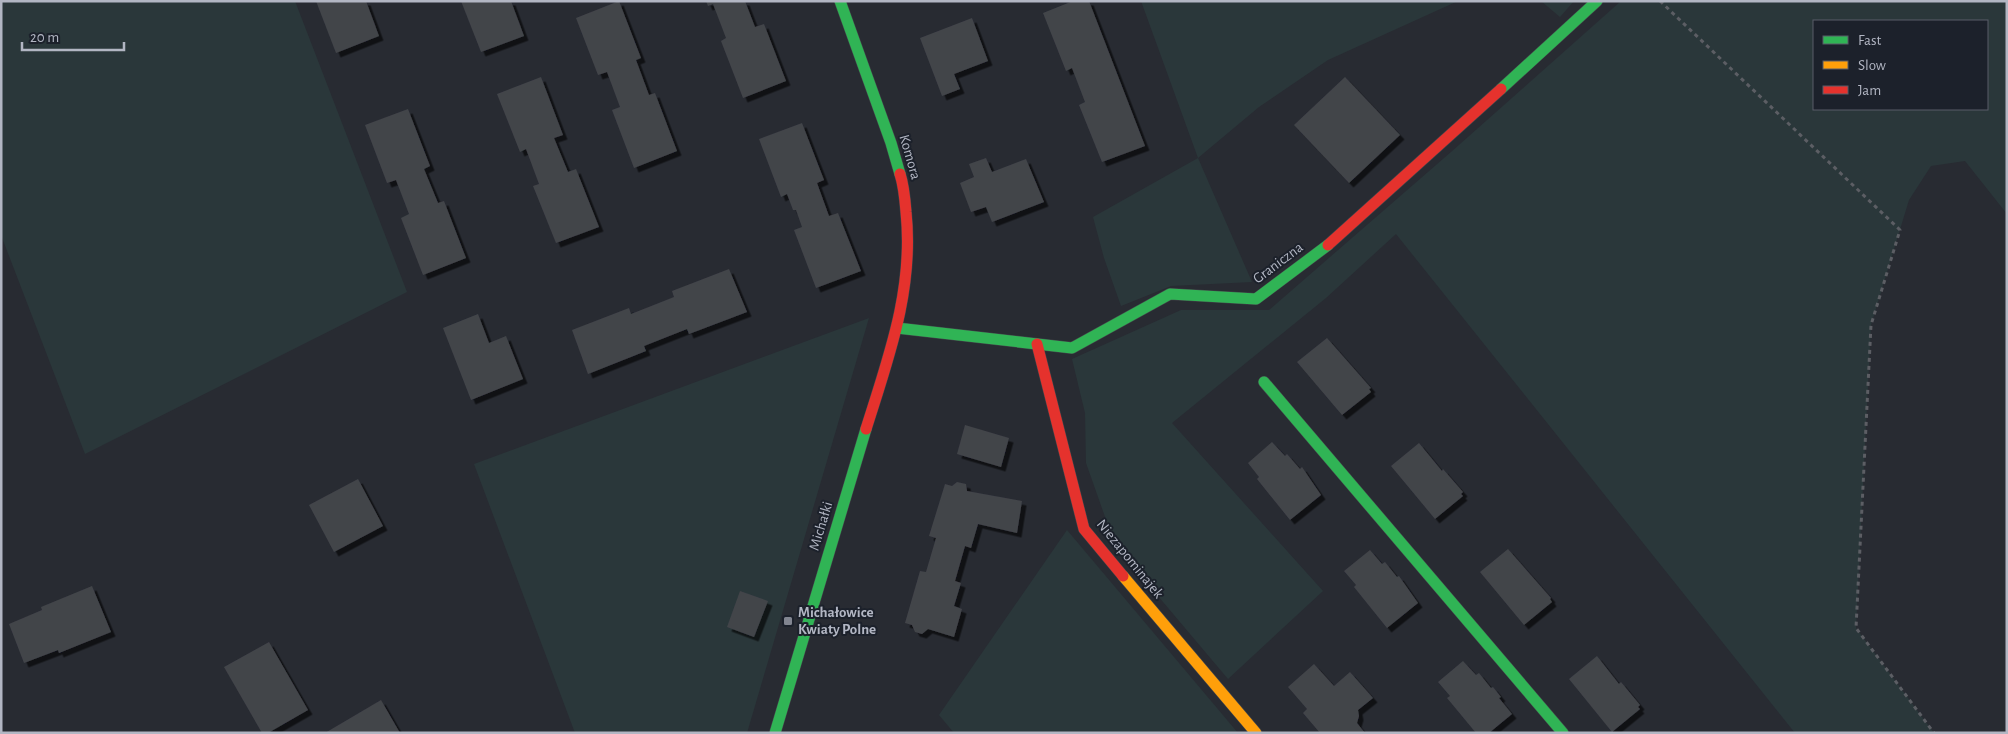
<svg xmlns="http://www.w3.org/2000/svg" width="2008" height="734" viewBox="0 0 2008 734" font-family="'Alegreya Sans',sans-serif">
  <defs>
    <filter id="shadow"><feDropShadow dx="4.5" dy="4.5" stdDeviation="0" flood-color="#0009"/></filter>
  </defs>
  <rect width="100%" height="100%" fill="#282b32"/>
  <g fill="#2a373a" fill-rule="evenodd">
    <polygon points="1,1 295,1 407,292 85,454 1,235"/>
    <polygon points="1141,1 1458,1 1328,60 1259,107 1198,158 1252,282 1171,286 1121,306 1104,258 1093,217 1198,158"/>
    <polygon points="1541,1 1574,1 1560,17"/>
    <path d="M1621,1H2007V214L1965,161L1931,166L1909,200L1871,325L1856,628L1934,733H1795L1396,234L1326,298L1172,423L1323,591L1228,679L1115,545L1086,463L1085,413L1072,359L1181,310H1269L1451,152ZM1814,21H1987V109H1814Z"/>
    <polygon points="869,318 747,733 575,733 474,464"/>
    <polygon points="1067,530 1238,733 954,733 939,715"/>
  </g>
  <g fill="#42444a" filter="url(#shadow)">
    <polygon points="316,1 366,1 379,36 336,53"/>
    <polygon points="461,1 511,1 524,36 481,52"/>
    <polygon points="619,1 641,58 636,60 649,95 655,93 677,151 634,168 612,110 620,107 607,72 598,75 576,18"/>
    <polygon points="706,1 745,1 755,27 764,24 786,81 743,98 721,41 726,38 713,4 708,6"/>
    <polygon points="1073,1 1089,1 1145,146 1102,162 1079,105 1085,102 1072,68 1066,71 1043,13"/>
    <polygon points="972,18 988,61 954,74 960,89 942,96 920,38"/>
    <polygon points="541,77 563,135 554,138 568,172 576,169 599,227 556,243 533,186 539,184 526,149 520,152 497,94"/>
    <polygon points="1345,77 1400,135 1349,183 1294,125"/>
    <polygon points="408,109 430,166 424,169 438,203 444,201 466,258 423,275 401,218 409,214 396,180 387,183 365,125"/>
    <polygon points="802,123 824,180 817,183 829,216 838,213 861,271 816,288 794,230 802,227 796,210 793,210 787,194 781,197 759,139"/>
    <polygon points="986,158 992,172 1026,159 1044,202 992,222 986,207 971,212 960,183 974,177 969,164"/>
    <polygon points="729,269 747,312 689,334 687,329 644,346 646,351 588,374 572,330 629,308 631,314 674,297 672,291"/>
    <polygon points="478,314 489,343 506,336 523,379 471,400 443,328"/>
    <polygon points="1327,338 1371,388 1369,389 1371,392 1342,415 1297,362"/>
    <polygon points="965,425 1009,438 1001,467 957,454"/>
    <polygon points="1272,442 1285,456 1287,454 1300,469 1302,467 1321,495 1290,520 1257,479 1259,477 1248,463"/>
    <polygon points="1419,443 1442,471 1443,469 1463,492 1461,494 1463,496 1435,519 1391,466"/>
    <polygon points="358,479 383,526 334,552 309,505"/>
    <polygon points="957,482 966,484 967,491 1022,501 1017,533 978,524 971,548 965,546 955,581 961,583 954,606 962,609 954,637 928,629 922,634 915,632 912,625 905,623 920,571 926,572 936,538 929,536 945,484 952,486"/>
    <polygon points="1508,549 1551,598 1550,599 1552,602 1524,625 1480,572"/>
    <polygon points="1370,550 1382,564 1385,562 1397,577 1399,576 1418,603 1387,628 1354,587 1356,585 1344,571"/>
    <polygon points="92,586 111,632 59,653 58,650 24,663 9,624 42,610 41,607"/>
    <polygon points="740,591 768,601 754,637 727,627"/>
    <polygon points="269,642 308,710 268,733 262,733 224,667"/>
    <polygon points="1597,656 1619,684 1621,682 1640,705 1638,707 1640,709 1612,732 1569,679"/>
    <polygon points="1463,661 1476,675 1479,673 1491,688 1493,687 1501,697 1499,698 1512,714 1489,733 1476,733 1447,698 1450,696 1438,682"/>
    <polygon points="1314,664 1334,686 1350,672 1373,698 1358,710 1359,716 1357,723 1365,733 1320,733 1303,713 1307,709 1288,687"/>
    <polygon points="381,700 400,733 325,733"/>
  </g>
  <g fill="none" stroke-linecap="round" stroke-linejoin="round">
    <g stroke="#44464b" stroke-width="12">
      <g id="fast">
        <polyline points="840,1 891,143 900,174"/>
        <polyline points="1501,89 1597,1"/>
        <polyline points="897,328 1072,348 1170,294 1256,299 1328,245"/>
        <polyline points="1264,382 1563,733"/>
        <polyline points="775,733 866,429"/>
      </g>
    </g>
    <g stroke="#44464b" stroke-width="12">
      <polyline id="slow" points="1123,576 1256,733"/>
    </g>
    <g stroke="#44464b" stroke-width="12">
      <g id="jam">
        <polyline points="1328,245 1501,89"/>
        <polyline points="1037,344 1084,529 1123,576"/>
        <path d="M866,429C889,356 914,289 906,212C905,199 904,186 900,174"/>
      </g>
    </g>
    <polyline stroke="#5c5e64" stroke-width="3" stroke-dasharray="4 4" stroke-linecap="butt" points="1660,1 1900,230 1871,325 1856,628 1934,733"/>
    <use href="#fast" stroke="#30b455" stroke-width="11"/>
    <use href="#slow" stroke="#ff9f0a" stroke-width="11"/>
    <use href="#jam" stroke="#e5322d" stroke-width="11"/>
  </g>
  <rect fill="#828590" stroke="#1c212b" stroke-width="2" x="783" y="616" width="10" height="10" rx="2.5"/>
  <g text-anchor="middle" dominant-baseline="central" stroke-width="4" stroke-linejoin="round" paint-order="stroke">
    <g font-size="15" fill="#b2b6c3" stroke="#1c212b">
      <text transform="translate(910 157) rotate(74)">Komora</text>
      <text transform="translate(1278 263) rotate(-37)">Graniczna</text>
      <text transform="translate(821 526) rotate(-73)">Michałki</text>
      <text transform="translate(1130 559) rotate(51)">Niezapominajek</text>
    </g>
    <g font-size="15" font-weight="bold" fill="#b2b6c3" stroke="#1c212b" text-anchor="start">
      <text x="798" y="612">Michałowice<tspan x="798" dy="17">Kwiaty Polne</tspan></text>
    </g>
  </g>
  <rect width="2008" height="734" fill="none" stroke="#b2b6c3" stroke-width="5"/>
  <rect x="1813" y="20" width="175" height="90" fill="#1c212b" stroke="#585d68"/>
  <rect x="1823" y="36" width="25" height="8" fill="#30b455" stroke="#585d68"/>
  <text x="1858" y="45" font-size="15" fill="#b2b6c3">Fast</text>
  <rect x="1823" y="61" width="25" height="8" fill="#ff9f0a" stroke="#585d68"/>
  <text x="1858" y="70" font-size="15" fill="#b2b6c3">Slow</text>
  <rect x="1823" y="86" width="25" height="8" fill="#e5322d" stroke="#585d68"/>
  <text x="1858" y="95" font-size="15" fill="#b2b6c3">Jam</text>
  <path d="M22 42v8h102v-8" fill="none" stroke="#b2b6c3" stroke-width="2.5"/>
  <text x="30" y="42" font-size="15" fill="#b2b6c3" stroke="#1c212b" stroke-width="4" paint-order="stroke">20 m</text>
</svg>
